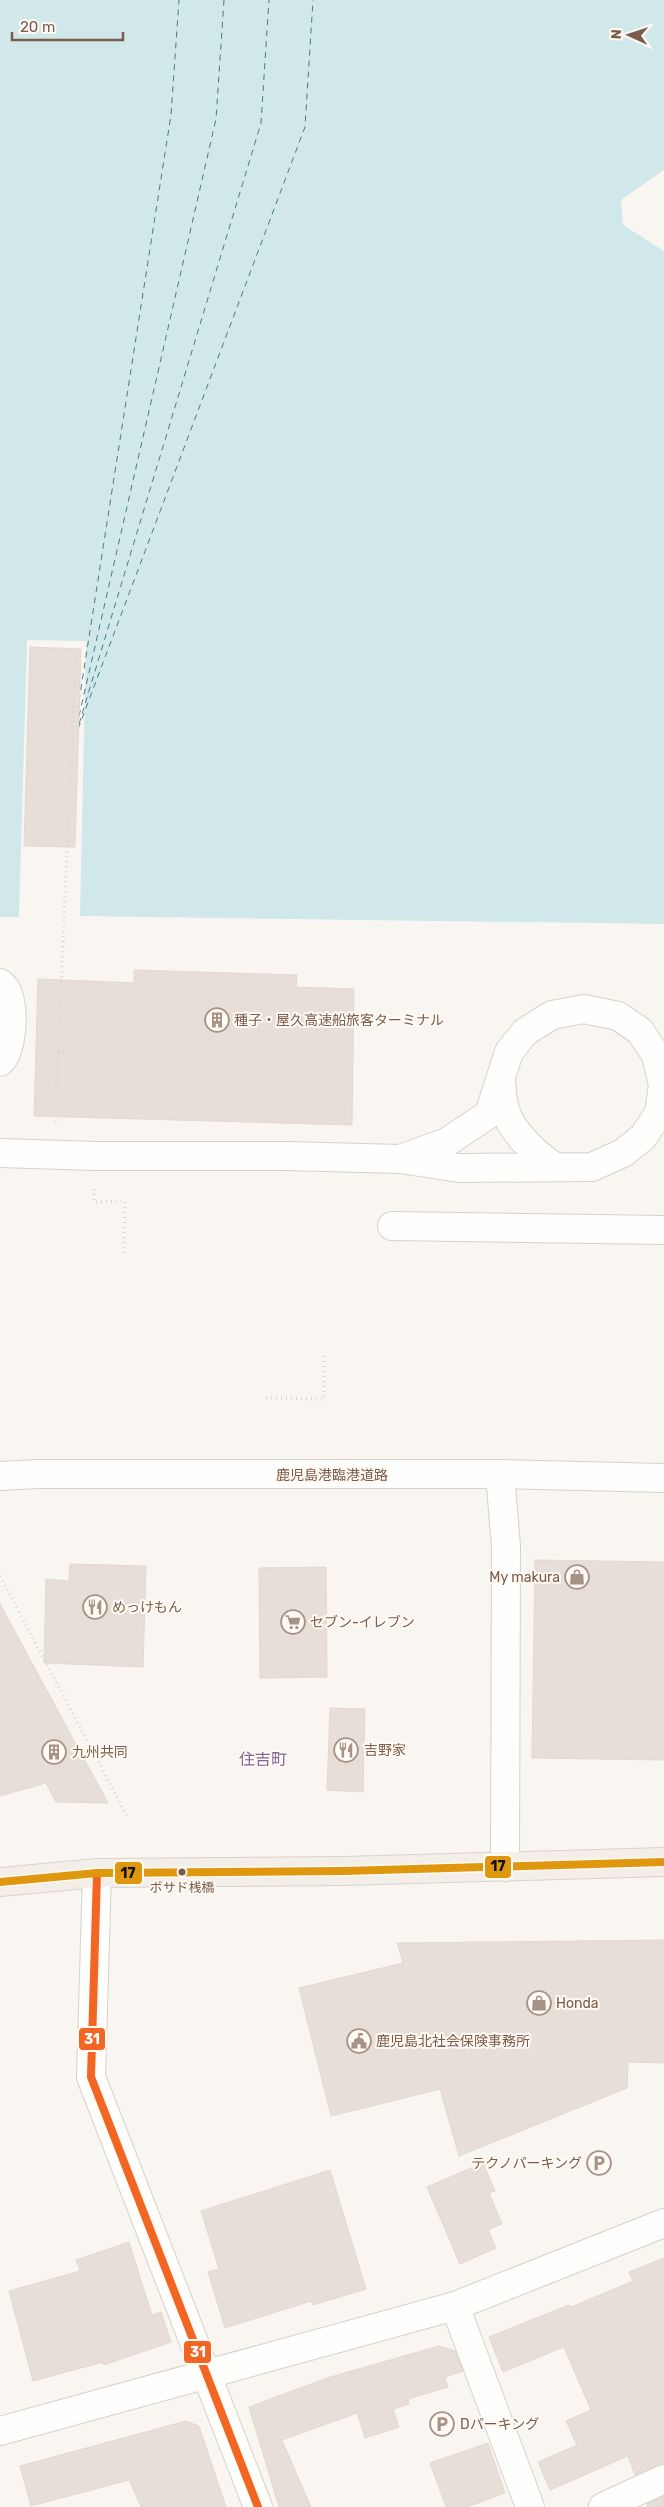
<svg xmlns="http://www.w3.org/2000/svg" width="664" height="2507" viewBox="0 0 664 2507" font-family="Rubik,'Noto Sans JP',sans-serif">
  <rect width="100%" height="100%" fill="#f9f5f0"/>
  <polygon fill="#d0e8ea" points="0,0 664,0 664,170 621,200 623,225 664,251 664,924 80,916 86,641 27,640 19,917 0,917"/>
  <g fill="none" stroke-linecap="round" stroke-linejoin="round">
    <g stroke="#437c86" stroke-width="1" stroke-dasharray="6 5" stroke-linecap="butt">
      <polyline points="79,701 171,115 179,0"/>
      <polyline points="79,716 216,119 224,0"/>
      <polyline points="79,724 261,123 269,0"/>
      <polyline points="78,729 305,127 313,0"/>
    </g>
  </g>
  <g fill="#e6ded7" stroke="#e2d8d2">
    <polygon points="30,647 81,649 75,847 24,846"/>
    <polygon points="134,970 297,975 296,987 354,989 352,1125 34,1116 38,979 134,983"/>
    <polygon points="535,1560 664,1562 664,1760 532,1758"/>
    <polygon points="70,1564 146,1566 143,1667 44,1663 46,1579 69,1581"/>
    <polygon points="326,1567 327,1677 260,1678 259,1568"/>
    <polygon points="0,1604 108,1803 56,1802 46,1783 0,1796"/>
    <polygon points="330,1708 365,1709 363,1792 327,1790"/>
    <polygon points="664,1940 664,2063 628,2062 627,2088 459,2156 440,2089 331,2116 299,1988 403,1963 397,1943"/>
    <polygon points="483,2163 495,2191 489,2193 502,2224 488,2230 496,2248 460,2264 427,2187"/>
    <polygon points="330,2170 366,2289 313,2305 311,2301 225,2328 208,2272 219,2269 201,2211"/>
    <polygon points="129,2242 152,2315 161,2312 171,2342 104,2365 103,2362 33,2381 9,2291 80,2271 76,2260"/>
    <polygon points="664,2258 664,2464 635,2475 628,2456 550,2490 538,2462 577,2445 566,2421 591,2410 564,2347 503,2372 489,2337 569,2305 571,2307 633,2281 629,2272"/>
    <polygon points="439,2346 455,2351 463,2371 445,2377 448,2387 408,2399 409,2404 393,2409 399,2427 365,2438 357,2413 282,2440 311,2507 279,2507 249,2407 327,2378"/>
    <polygon points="186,2421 199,2426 226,2507 141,2507 129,2480 31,2506 20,2466"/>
    <polygon points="488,2443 505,2493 467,2507 446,2507 430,2463"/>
    <polygon points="664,2496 664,2507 648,2507 647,2504"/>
  </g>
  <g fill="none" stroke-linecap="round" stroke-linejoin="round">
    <g stroke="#d7d1cb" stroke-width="30">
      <g id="minor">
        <path d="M0,983C17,992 14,1051 0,1062"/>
        <path d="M501,1082C502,1091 502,1100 505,1109C510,1131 537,1155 555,1167"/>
        <polyline points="0,1153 95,1156 286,1156 400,1159 459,1168 592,1167 623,1153 643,1137 659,1113 663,1085 656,1055 640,1031 618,1016 584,1009 552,1015 525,1032 509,1052 489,1114 447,1142 400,1159"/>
        <polyline points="392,1226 664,1230"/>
        <polyline points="500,1474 506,1546 505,1867"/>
        <polyline points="0,1476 38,1474 500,1474 664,1478"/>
        <polyline points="97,1873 91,2077 258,2507"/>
        <polyline points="455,2306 530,2507"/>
        <polyline points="0,2431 455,2306 664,2223"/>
        <polyline points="603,2507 664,2479"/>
      </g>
    </g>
    <g stroke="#dad1cc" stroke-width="30">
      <polyline id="major" points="0,1882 97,1873 344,1871 664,1862"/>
    </g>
    <g stroke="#dcd5d0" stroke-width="3" stroke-dasharray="1 4" stroke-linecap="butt">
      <polyline points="58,1052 79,1051"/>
      <polyline points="55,1122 76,650"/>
      <polyline points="94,1189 94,1202 125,1201 124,1255"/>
      <polyline points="266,1398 324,1399 324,1354"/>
      <polyline points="0,1576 127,1816"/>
    </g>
    <use href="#minor" stroke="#fefefd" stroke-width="28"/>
    <use href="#major" stroke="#f3eee8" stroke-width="28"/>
    <g stroke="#fffaf3" stroke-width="11">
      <polyline id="bus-1" points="97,1873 91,2077 258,2507"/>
    </g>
    <g stroke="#fffaf3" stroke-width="11">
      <polyline id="bus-2" points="0,1882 97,1873 344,1871 664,1862"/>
    </g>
    <use href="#bus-1" stroke="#f26522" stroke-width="8"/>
    <use href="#bus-2" stroke="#de970f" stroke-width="8"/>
  </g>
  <defs>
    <g id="building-ring" transform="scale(1.25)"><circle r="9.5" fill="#fffaf3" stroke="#a69286" stroke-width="1.5"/><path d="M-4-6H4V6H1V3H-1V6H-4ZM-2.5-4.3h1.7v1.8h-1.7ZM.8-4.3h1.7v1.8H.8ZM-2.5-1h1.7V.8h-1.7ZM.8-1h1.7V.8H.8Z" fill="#a69286"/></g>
    <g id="shop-ring" transform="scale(1.25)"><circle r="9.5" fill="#fffaf3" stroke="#a69286" stroke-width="1.5"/><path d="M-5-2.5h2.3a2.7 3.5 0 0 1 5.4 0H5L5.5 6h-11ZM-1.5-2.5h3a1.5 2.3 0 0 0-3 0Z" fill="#a69286"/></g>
    <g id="restaurant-ring" transform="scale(1.25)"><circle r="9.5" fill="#fffaf3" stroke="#a69286" stroke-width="1.5"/><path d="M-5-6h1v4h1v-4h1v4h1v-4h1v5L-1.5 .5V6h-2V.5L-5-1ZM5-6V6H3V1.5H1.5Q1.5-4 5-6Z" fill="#a69286"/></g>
    <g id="supermarket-ring" transform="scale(1.25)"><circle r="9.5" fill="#fffaf3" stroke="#a69286" stroke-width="1.5"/><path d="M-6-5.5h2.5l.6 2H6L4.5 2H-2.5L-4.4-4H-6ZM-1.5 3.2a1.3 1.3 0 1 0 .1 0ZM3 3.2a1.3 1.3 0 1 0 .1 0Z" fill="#a69286"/></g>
    <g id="civic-ring" transform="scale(1.25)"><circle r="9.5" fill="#fffaf3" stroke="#a69286" stroke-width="1.5"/><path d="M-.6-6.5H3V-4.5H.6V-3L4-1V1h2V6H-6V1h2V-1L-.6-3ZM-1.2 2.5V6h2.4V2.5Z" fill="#a69286"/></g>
    <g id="parking-ring" transform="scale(1.25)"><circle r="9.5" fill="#fffaf3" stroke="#a69286" stroke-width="1.5"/><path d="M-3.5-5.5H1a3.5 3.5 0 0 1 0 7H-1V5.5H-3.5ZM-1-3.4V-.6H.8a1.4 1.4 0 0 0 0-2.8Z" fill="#a69286"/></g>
  </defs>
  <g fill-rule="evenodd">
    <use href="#building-ring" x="217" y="1020"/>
    <use href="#shop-ring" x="577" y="1577"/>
    <use href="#restaurant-ring" x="95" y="1607"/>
    <use href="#supermarket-ring" x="293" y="1622"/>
    <use href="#restaurant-ring" x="346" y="1750"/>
    <use href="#building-ring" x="54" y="1752"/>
    <use href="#shop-ring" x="539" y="2003"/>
    <use href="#civic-ring" x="359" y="2041"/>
    <use href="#parking-ring" x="599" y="2163"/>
    <use href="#parking-ring" x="442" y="2424"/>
  </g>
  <circle fill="#7a5c4d" stroke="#fffaf3" stroke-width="2" cx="182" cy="1872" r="4.5"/>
  <g text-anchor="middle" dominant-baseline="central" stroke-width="4" stroke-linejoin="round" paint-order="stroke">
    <g font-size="13" fill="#7a5c4d" stroke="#fffaf3">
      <text x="182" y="1887">ボサド桟橋</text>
    </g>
    <g font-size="14" fill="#7a5c4d" stroke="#fffaf3" text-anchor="start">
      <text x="234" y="1020">種子・屋久高速船旅客ターミナル</text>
      <text x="560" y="1577" text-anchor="end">My makura</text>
      <text x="112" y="1607">めっけもん</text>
      <text x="310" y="1622">セブン-イレブン</text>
      <text x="364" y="1750">吉野家</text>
      <text x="72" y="1752">九州共同</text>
      <text x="556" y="2003">Honda</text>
      <text x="376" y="2041">鹿児島北社会保険事務所</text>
      <text x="582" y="2163" text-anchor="end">テクノパーキング</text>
      <text x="460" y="2424">Dパーキング</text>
    </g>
    <g font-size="14" fill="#7a5c4d" stroke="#fffaf3">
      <text x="332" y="1475">鹿児島港臨港道路</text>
    </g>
    <g font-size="16" fill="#846695" stroke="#fffaf3">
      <text x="263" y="1759">住吉町</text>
    </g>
  </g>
  <g stroke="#fffaf3" stroke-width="2">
    <rect x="484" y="1855" width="28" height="24" rx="5" fill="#de970f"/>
    <rect x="114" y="1861" width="29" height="24" rx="5" fill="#de970f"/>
    <rect x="78" y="2027" width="28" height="24" rx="5" fill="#f26522"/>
    <rect x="183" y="2340" width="29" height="24" rx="5" fill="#f26522"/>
  </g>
  <g font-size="14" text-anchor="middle" font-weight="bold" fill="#fff">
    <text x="92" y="2044">31</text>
    <text x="198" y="2357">31</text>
  </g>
  <g font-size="14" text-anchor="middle" font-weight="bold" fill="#111">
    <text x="498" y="1871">17</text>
    <text x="128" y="1878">17</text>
  </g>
  <g transform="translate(629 35) rotate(273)" stroke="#fffaf3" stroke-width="4" paint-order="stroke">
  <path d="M0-4L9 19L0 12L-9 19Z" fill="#7a5c4d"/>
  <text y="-8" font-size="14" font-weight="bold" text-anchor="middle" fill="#7a5c4d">N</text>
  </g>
  <path d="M12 32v8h111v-8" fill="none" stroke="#7a5c4d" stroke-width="2.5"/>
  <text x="20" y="32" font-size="15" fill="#7a5c4d" stroke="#fffaf3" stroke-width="4" paint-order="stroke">20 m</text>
</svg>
